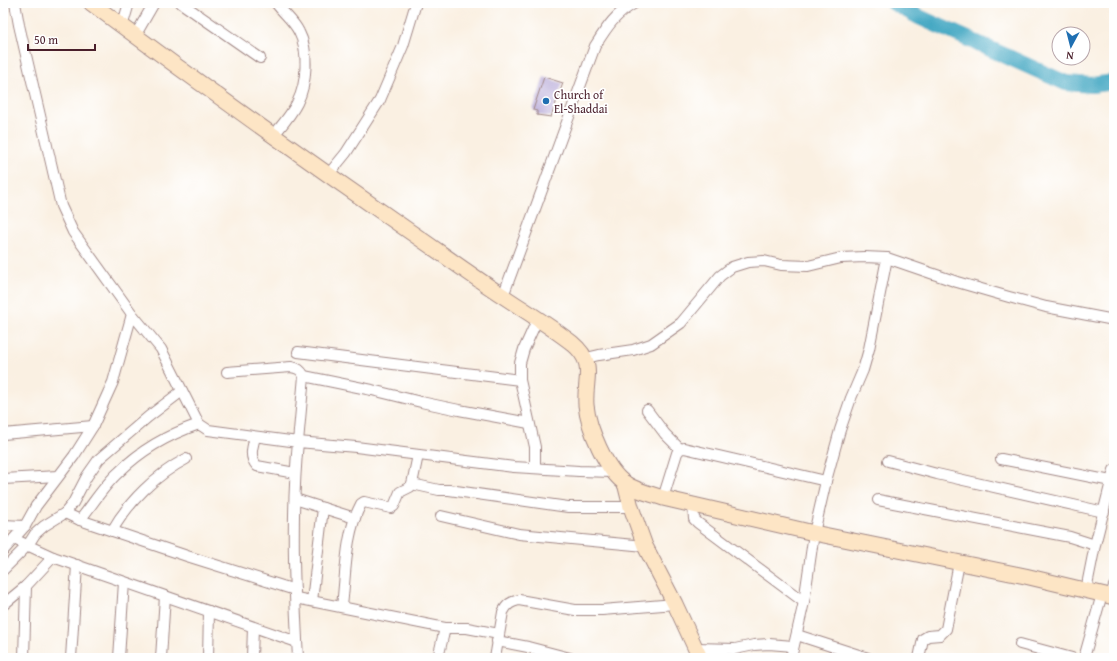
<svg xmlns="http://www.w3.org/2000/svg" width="1117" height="661" viewBox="0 0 1117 661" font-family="'Gentium Book Plus',serif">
  <rect width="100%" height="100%" fill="#fff"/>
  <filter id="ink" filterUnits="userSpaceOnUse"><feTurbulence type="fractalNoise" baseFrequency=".025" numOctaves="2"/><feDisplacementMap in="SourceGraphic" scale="8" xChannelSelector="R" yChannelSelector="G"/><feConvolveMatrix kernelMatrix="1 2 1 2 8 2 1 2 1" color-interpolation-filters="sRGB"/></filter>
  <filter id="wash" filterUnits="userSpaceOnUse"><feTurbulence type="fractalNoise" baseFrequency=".012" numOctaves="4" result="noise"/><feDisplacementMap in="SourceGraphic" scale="16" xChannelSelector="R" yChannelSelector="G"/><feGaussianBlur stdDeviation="0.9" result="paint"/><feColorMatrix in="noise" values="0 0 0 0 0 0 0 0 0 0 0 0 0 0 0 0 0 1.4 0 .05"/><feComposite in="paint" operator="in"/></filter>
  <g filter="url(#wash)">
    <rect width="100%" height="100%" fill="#faf0e2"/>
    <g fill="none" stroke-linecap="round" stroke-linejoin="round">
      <polyline stroke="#44a8c3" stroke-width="16" points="894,3 919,17 1066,83 1092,85 1114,82"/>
    </g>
    <g id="blocks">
      <polygon fill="#ac9cd1" points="544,77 563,83 551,117 537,115 537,111 533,110"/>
    </g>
  </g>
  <g filter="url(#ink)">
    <use href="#blocks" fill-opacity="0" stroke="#a28886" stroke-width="1"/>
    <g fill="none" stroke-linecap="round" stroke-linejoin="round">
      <g stroke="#a28886" stroke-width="12">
        <g id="street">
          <path d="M15,3L19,25L61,206L73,232L132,314L161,349L199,424L208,430L298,442L304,376C301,370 298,368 291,367L227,372"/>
          <polyline points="181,3 260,58"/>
          <polyline points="122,27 129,3"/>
          <polyline points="135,36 154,3"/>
          <path d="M274,135C282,125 291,115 297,103C307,84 309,51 299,32C294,21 283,13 276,3"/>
          <polyline points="328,175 346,153 380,100 403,46 416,3"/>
          <path d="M503,296L595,46C607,27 615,14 635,3"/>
          <polyline points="298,352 520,380"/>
          <polyline points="586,358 599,355 633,350 651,344 681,323 720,276 732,267 748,262 764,261 781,265 808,266 841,258 864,257 887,258 957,282 1009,297 1046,307 1114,320"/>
          <polyline points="304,376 372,390 421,402 459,410 529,423"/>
          <polyline points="647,410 665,434 680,449"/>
          <polyline points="3,434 93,426"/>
          <path d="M255,437C252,448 249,457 257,466L295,473"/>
          <polyline points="1001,459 1111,481"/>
          <polyline points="888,461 937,474 1104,512"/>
          <polyline points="535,468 535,447 520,380 520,363 524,349 538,318"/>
          <polyline points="3,479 58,476"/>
          <polyline points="412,484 439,490 449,490 568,507 631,507"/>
          <polyline points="663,498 677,453 680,449 684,448 826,481"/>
          <polyline points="295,499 323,508"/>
          <polyline points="878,500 1070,537 1095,545"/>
          <polyline points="693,505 694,519 698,523 804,602"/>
          <polyline points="65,513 80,520 187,556 295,590"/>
          <polyline points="441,516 519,534 645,546"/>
          <path d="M80,520C93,504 104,485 119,472C141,450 170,434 199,424"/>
          <polyline points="3,525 25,526"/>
          <path d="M112,531C128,502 157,474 186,459"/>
          <polyline points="14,539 53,557 297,642"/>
          <polyline points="3,551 25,526 36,506 74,456 93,426 113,382 132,314"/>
          <polyline points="3,570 28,545 35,534 44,526 65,513 73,503 87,476 99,459 148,417 182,391"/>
          <polyline points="1086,590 1095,545 1114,470"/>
          <polyline points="1111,596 1114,586"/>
          <polyline points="296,598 445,628 467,628 499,634"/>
          <polyline points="312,601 323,508 355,518"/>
          <polyline points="3,605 26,586 53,557"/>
          <path d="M342,606C346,573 345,534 361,504L364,502L391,508L394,506L400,492L410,487L412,484L418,455"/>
          <polyline points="797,635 868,658"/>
          <polyline points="497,641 528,647 570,658"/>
          <polyline points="1020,644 1072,658"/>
          <polyline points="696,648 735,649 754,645 769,644 793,646"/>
          <polyline points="24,658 26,586"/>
          <polyline points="71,658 77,565"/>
          <polyline points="119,658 124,582"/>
          <polyline points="161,658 165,596"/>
          <polyline points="208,658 209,611"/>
          <polyline points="252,658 253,627"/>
          <path d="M298,658C294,586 291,514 298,442L356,447L514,467L579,471L613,472"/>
          <polyline points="438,658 445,628"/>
          <path d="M495,658L503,612C507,604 511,602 519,600L575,610H602L675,604"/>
          <polyline points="791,658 804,602 814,533 826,481 840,430 851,398 863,370 869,349 887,258"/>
          <polyline points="919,658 923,639 928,636 940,635 946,629 959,563"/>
          <polyline points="1084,658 1102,594"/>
        </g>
      </g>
      <g stroke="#a28886" stroke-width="17">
        <g id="secondary">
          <path d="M91,3C196,81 302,157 409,231C441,253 471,275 503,296C527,312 550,326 572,343C597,364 584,378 586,405C588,427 606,471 626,484C637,491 651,494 663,498L814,533L1025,576L1114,597"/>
          <polyline points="625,483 631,507 645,546 675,604 700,658"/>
        </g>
      </g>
      <use href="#street" stroke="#fff" stroke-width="10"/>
      <use href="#secondary" stroke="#fde5c5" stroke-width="15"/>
    </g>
  </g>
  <circle fill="#1f6fb2" stroke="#fff" stroke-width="1.5" cx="546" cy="101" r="4"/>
  <g text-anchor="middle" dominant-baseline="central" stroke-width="3.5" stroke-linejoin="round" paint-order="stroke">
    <g font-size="12" fill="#4a1f2b" stroke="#fff" text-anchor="start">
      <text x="554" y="94">Church of<tspan x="554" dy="14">El-Shaddai</tspan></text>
    </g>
  </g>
  <rect width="1117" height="661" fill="none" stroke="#fff" stroke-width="16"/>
  <g transform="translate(1071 46) rotate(187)"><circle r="19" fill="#ffffff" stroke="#b7a5aa"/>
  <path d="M0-3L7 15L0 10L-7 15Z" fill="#1f6fb2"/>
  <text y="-6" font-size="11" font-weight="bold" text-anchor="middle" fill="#4a1f2b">N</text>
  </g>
  <path d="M28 44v6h67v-6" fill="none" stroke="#4a1f2b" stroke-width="2"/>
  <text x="34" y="44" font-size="12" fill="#4a1f2b" stroke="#ffffff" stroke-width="3" paint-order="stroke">50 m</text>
</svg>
